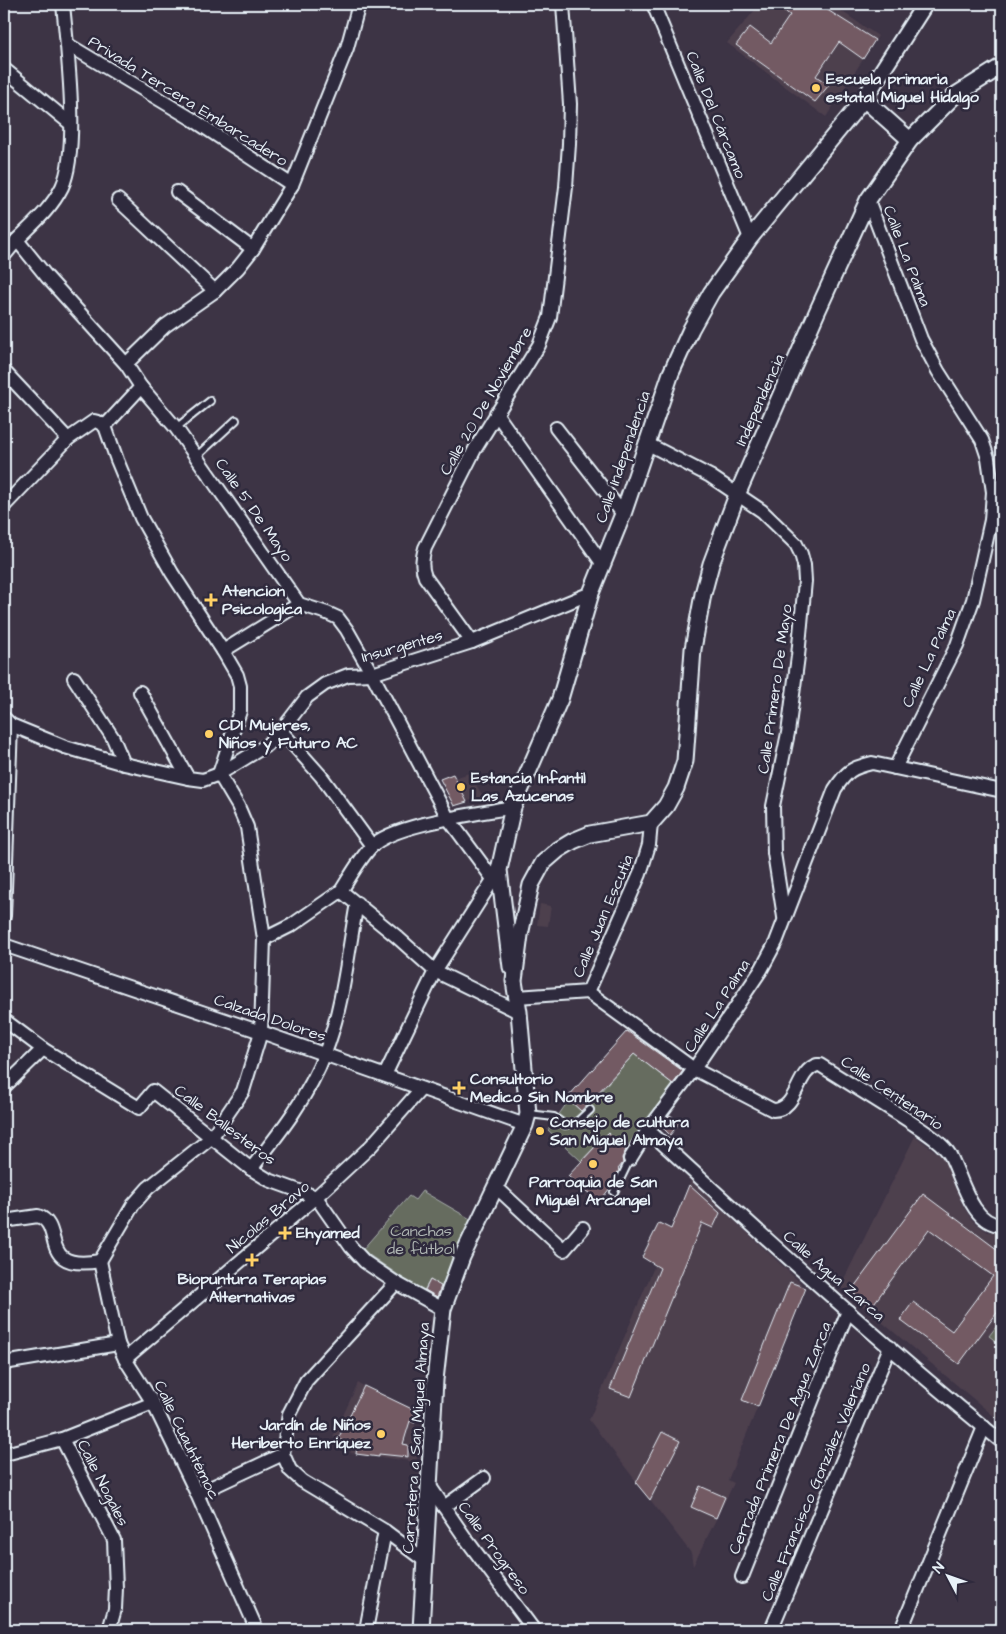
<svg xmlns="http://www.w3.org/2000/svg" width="1006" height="1634" viewBox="0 0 1006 1634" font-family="'Architects Daughter',sans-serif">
  <rect width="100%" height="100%" fill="#3d3445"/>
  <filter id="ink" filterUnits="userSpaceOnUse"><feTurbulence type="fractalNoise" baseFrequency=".02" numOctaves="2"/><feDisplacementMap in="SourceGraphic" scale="10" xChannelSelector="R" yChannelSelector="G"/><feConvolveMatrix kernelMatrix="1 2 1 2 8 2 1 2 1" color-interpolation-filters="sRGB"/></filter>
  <g filter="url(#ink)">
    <g fill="#4d3f4e">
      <polygon points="760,4 831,4 878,36 826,117 727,43"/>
      <polygon points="469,773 483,796 454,806 440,779 453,774 455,778"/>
      <polygon points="540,904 551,906 548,926 537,925"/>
      <polygon points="915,1136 944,1158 963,1206 972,1220 982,1228 988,1232 1002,1232 1002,1423 840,1287"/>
      <polygon points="691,1180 806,1288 728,1480 734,1483 693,1566 691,1553 589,1420"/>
      <polygon points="358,1383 414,1410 417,1462 350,1453 354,1445 333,1437"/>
    </g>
    <g fill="#666c5f" stroke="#a7aeac">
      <polygon points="634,1054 675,1086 625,1149 608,1133 581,1161 548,1130 569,1100 582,1112"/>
      <polygon points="422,1191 472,1220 442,1287 430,1280 423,1292 362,1250 409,1196 415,1200"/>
      <polygon points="1002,1319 1002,1346 989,1336"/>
    </g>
    <g fill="#735a64" stroke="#e8f1f8">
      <polygon points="774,4 818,4 875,40 863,59 839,42 816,76 829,85 815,102 736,45 750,27 771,43 790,15"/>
      <polygon points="453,774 467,802 454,806 440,779"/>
      <polygon points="627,1031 683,1071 673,1084 634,1054 581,1111 567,1098"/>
      <polygon points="670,1115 680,1122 670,1135 661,1126"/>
      <polygon points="608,1133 626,1150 622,1158 623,1163 618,1169 619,1170 610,1188 600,1201 586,1191 585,1192 568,1176"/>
      <polygon points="689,1185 720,1213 713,1228 702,1223 631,1397 610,1389 660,1268 642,1257 659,1223 671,1229"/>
      <polygon points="923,1194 1002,1253 1002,1306 959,1364 900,1320 913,1302 952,1331 993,1276 929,1229 872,1306 851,1291"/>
      <polygon points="430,1280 441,1286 437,1297 425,1290"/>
      <polygon points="790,1282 806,1288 758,1407 742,1400"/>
      <polygon points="364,1386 414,1410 415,1423 410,1421 403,1444 408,1445 408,1457 379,1454 379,1457 356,1454 357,1446 338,1439"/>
      <polygon points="662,1432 680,1441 650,1500 636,1483"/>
      <polygon points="700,1486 725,1497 716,1518 691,1507"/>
    </g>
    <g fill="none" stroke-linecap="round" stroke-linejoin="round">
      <g stroke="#e8f1f8" stroke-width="10">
        <g id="service">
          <polyline points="176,428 210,401"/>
          <polyline points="197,456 236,420"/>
          <polyline points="991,520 1002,523"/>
          <polyline points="529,1114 554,1117 565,1125 577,1122 590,1110"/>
          <polyline points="614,1192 630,1159"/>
        </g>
      </g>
      <g stroke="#e8f1f8" stroke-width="16">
        <g id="minor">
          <path d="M63,4C67,48 80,149 62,187C51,209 33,224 17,240L47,277L126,364L141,387L176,428L299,604L327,613L338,618L347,630L372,674L448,818L493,879"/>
          <polyline points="653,4 750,238"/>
          <polyline points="67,44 192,119 292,185"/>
          <polyline points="4,69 71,124"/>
          <polyline points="177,192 253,249"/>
          <polyline points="118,200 215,291"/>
          <polyline points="868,200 921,339 938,371 982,440 988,458 993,492 991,520 973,600 957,645 895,768"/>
          <polyline points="4,256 17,240"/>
          <polyline points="126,364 165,326 215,291 238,268 253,249 292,185 347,48 359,4"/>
          <polyline points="4,371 68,439"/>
          <polyline points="141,387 105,426 117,460 141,518 172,573 223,651 237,675 240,686 240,711 219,774"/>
          <polyline points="496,413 602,563"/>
          <polyline points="556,428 623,514"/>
          <polyline points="646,443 710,476 762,511 796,544 801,554 804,565 805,581 798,656 788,733 773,806 774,853 784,917"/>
          <polyline points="4,506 68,439 94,421 98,422 105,426"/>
          <path d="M472,642L425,577C421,567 422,559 425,548L475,449L539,345L550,317L566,187L569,144L570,104L563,4"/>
          <polyline points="223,651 299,604"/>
          <polyline points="74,678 113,738 124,764"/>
          <polyline points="140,692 188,778"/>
          <polyline points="4,718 11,725 65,747 124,764 188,778 203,780 219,774 267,745 281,731 307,697 325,684 348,675 372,674 472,642 591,593"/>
          <polyline points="281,731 321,776 372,846"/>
          <path d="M341,891C350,877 359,860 371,847C392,824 482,813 513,807"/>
          <polyline points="4,916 11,725"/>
          <polyline points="264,939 292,925 341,891 396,936 435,971 519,1012"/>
          <polyline points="4,945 261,1032 525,1125"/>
          <polyline points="588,992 640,874 649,845 651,823"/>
          <path d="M517,997L588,992L694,1069L773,1110C798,1110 796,1071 817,1065H820C850,1084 880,1102 909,1121C922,1130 941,1141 950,1155C962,1177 971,1225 1002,1225"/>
          <polyline points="4,1020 43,1049 139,1108 153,1091 251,1169 269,1180 316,1197 351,1247 365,1262 396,1283 443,1309"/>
          <polyline points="385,1075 435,971 498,872"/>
          <polyline points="4,1087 43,1049"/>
          <path d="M648,1130C764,1237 880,1343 1002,1442"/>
          <path d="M630,1159L648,1130L694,1069L761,970L776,942L835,789C847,771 851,768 872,763L1002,791"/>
          <path d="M251,1169C279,1134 309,1096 325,1053C343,1007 348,952 357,903"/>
          <polyline points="496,1187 564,1250 583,1228"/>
          <path d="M4,1221L38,1216C66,1226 36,1272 100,1261"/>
          <polyline points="100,1261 133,1205 148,1188 211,1138 243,1091 261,1032 264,939 247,827 238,806 219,774"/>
          <polyline points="100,1261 118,1344 125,1359 153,1403 197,1494 257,1630"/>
          <polyline points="396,1283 306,1381 289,1414 283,1454 290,1470 302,1481 385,1531 425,1561"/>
          <polyline points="125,1359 316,1197 371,1146 421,1089"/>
          <polyline points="4,1363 118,1344"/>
          <polyline points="62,1439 114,1540 116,1588 115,1609 109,1630"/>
          <polyline points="9,1453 62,1439 153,1403"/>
          <polyline points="429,1485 466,1539 534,1630"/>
          <polyline points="197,1494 283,1454"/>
          <polyline points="444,1507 484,1478"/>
          <polyline points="742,1577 848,1311"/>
          <polyline points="366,1630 385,1531"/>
          <polyline points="771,1630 890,1347"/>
          <polyline points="901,1630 984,1427"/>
        </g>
      </g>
      <g stroke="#e8f1f8" stroke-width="19">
        <g id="tertiary">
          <polyline points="864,99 910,140"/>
          <polyline points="511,967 499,870 513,807 560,699 591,593 623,514 671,373 691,329 711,293 750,238 864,99 925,4"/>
          <polyline points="421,1630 435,1380 443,1309 462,1257 525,1125 528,1114 519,1012 514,981 520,935 531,885 543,863 558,850 573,841 590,834 651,823 666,806 676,788 685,761 693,649 703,594 711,564 737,495 817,312 868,200 910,140 954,96 1002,66"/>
        </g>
      </g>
      <use href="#service" stroke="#2f2a3d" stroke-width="6"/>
      <use href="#minor" stroke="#2f2a3d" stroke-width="12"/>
      <use href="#tertiary" stroke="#2f2a3d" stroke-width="15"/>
    </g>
  </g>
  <g fill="#ffd166" stroke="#2f2a3d" stroke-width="2">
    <circle cx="816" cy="88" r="5"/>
    <path d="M208.5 592.5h5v5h5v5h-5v5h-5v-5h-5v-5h5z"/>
    <circle cx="209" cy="734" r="5"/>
    <circle cx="461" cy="787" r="5"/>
    <path d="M456.5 1080.5h5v5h5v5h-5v5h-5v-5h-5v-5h5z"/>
    <circle cx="540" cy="1131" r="5"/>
    <circle cx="593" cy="1164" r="5"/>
    <path d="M282.5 1225.5h5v5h5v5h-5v5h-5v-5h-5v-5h5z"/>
    <path d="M249.5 1252.5h5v5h5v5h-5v5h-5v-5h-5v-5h5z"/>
    <circle cx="381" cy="1434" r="5"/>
  </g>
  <g text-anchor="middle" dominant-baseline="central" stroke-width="5" stroke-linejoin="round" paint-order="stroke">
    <g font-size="16" font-weight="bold" fill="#e8f1f8" stroke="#2f2a3d" text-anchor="start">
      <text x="826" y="79">Escuela primaria<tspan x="826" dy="18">estatal Miguel Hidalgo</tspan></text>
      <text x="222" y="591">Atencion<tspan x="222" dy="18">Psicologica</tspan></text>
      <text x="219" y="725">CDI Mujeres,<tspan x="219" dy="18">Niños y Futuro AC</tspan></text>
      <text x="471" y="778">Estancia Infantil<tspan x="471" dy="18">Las Azucenas</tspan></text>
      <text x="470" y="1079">Consultorio<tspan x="470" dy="18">Medico Sin Nombre</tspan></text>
      <text x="550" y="1122">Consejo de cultura<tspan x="550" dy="18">San Miguel Almaya</tspan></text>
      <text x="593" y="1182" text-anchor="middle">Parroquia de San<tspan x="593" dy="18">Miguél Arcangel</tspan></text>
      <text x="296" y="1233">Ehyamed</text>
      <text x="252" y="1279" text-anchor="middle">Biopuntura Terapias<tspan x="252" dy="18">Alternativas</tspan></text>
      <text x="371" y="1425" text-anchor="end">Jardín de Niños<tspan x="371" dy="18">Heriberto Enriquez</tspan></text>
    </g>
    <g font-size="16" fill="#e8f1f8" stroke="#2f2a3d">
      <text transform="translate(188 101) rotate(32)">Privada Tercera Embarcadero</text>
      <text transform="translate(716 115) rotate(68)">Calle Del Cárcamo</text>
      <text transform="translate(907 256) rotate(69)">Calle La Palma</text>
      <text transform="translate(760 400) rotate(-66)">Independencia</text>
      <text transform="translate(486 401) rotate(-60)">Calle 20 De Noviembre</text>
      <text transform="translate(623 457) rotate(-71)">Calle Independencia</text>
      <text transform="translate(254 510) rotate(55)">Calle 5 De Mayo</text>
      <text transform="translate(402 646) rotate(-16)">Insurgentes</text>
      <text transform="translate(929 658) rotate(-65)">Calle La Palma</text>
      <text transform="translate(775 689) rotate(-82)">Calle Primero De Mayo</text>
      <text transform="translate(603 916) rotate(-67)">Calle Juan Escutia</text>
      <text transform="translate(717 1006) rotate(-57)">Calle La Palma</text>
      <text transform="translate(270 1018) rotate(19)">Calzada Dolores</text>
      <text transform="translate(892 1093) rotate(34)">Calle Centenario</text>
      <text transform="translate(225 1125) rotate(37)">Calle Ballesteros</text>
      <text transform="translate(268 1217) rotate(-40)">Nicolas Bravo</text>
      <text transform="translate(834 1276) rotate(41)">Calle Agua Zarca</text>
      <text transform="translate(416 1438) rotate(-86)">Carretera a San Miguel Almaya</text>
      <text transform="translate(780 1438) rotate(-68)">Cerrada Primera De Agua Zarca</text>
      <text transform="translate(187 1440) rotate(64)">Calle Cuauhtémoc</text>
      <text transform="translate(816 1482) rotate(-67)">Calle Francisco González Valeriano</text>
      <text transform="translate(103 1483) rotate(63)">Calle Nogales</text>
      <text transform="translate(494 1548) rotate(54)">Calle Progreso</text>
    </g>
    <g font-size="16" fill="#aeb5b3" stroke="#2f2a3d">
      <text x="421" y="1231">Canchas<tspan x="421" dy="18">de fútbol</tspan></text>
    </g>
  </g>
  <rect width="1006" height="1634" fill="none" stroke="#2f2a3d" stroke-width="20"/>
  <rect x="10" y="10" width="986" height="1614" fill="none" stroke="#e8f1f8" stroke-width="2" filter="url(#ink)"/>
  <g transform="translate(948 1576) rotate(311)" stroke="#2f2a3d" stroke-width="4" paint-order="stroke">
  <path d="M0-4L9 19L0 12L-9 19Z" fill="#e8f1f8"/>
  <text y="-8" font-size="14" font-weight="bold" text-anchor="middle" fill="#e8f1f8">N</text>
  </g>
</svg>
